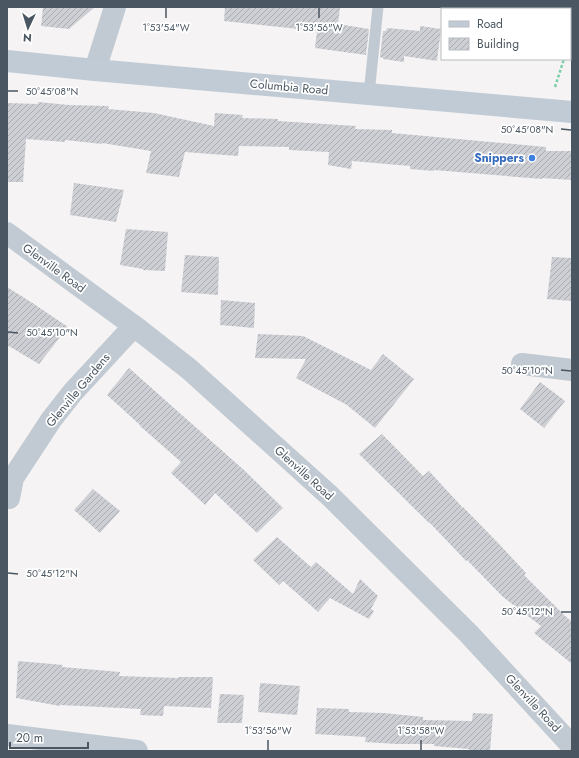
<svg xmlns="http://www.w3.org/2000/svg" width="579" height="758" viewBox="0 0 579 758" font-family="Jost,sans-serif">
  <defs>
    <pattern id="building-hatch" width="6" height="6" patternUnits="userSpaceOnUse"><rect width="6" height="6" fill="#cdcfd5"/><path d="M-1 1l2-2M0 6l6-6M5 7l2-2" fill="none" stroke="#a8abb0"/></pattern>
  </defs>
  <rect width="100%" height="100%" fill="#f5f3f3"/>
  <g fill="url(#building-hatch)">
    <polygon points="43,7 95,7 69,29 41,26"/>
    <polygon points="225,7 340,7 338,24 369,29 366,55 315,48 317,31 224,21"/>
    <polygon points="420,26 441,29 437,61 404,56 404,62 383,59 383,58 380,57 383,31 386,31 387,28 420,31"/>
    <polygon points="38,102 69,105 109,106 108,109 154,113 214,126 215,113 243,115 242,118 278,119 278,121 356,126 355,129 392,130 392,133 546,147 546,151 572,151 572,180 542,178 542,179 434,170 434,171 410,169 410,166 352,161 351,169 328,165 329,152 289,150 289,147 239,146 238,156 185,152 179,177 146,173 151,151 102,143 102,144 65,140 65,142 26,139 23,182 7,182 7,103 38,104"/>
    <polygon points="74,183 124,190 116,222 70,215"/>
    <polygon points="126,229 168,232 165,271 143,270 143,269 120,265"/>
    <polygon points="185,255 219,257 218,295 181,292"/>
    <polygon points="552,257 572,258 572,301 547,299"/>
    <polygon points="7,287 34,304 68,327 39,364 7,345"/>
    <polygon points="221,300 255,303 254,328 220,325"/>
    <polygon points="258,334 303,336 371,370 383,354 414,379 375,428 347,405 296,378 306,359 255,358"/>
    <polygon points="129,368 245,471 283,508 257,533 215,493 205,505 171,473 181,462 140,426 140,425 107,395"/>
    <polygon points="540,382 565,401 544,428 520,409"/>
    <polygon points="382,434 423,476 429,471 463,508 463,507 500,545 526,573 524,575 564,615 572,622 572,664 534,633 541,626 503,597 467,560 466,561 430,523 429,523 359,454"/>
    <polygon points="93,489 120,511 100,533 74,510"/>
    <polygon points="277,537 311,567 316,562 353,594 360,579 378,596 371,609 374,611 369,619 330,598 318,612 283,581 279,585 253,560"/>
    <polygon points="18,661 63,665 62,667 120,672 119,676 178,678 178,677 213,677 211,708 164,706 163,716 140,715 141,709 60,705 60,706 16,698"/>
    <polygon points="260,683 300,686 297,715 258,712"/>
    <polygon points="220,694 244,695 242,723 217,723"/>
    <polygon points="317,708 349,709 349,712 384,713 423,717 423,720 472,721 473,713 493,714 490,751 469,751 469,749 434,746 434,744 397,744 365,742 366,737 315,734"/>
  </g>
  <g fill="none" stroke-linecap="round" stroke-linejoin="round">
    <g stroke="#7ad0a6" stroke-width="2.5" stroke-dasharray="3 2" stroke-linecap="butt">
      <polyline points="570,41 572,35"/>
      <polyline points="555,87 564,59"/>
    </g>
    <polyline stroke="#c1cad2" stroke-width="11" points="369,94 378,7"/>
    <g stroke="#c1cad2" stroke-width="22">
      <polyline points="95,70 115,7"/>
      <polyline points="7,233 134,326 189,369 330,496 469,634 572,746"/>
      <polyline points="522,364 572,370"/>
      <polyline points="9,498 13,478 51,420 73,392 134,326"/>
      <polyline points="7,735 137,751"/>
    </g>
    <polyline stroke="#c1cbd6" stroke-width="22" points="7,61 95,70 572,112"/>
  </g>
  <path fill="none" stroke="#4a5661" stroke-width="1.5" d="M166,18V8M319,18V8M8,91H18M561,129L571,130M8,332L18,333M561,370L571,371M8,573L18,574M561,612H571M268,750V740M421,750V740"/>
  <circle fill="#3f7fe0" stroke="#fff" stroke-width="1.5" cx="532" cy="158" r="4"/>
  <g text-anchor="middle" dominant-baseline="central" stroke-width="3.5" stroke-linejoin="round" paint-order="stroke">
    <g font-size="12" fill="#4a5661" stroke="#fff">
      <text transform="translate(289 87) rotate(5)">Columbia Road</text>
      <text transform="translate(54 268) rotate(36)">Glenville Road</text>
      <text transform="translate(78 390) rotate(-50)">Glenville Gardens</text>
      <text transform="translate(304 473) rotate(42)">Glenville Road</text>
      <text transform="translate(533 703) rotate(47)">Glenville Road</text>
    </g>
    <g font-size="12" font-weight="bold" fill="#366cbe" stroke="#fff" text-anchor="end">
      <text x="524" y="158">Snippers</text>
    </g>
  </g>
  <g font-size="10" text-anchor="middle" fill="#4a5661" stroke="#fff" stroke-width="3.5" stroke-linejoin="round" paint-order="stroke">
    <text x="166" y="31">1°53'54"W</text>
    <text x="319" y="31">1°53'56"W</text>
    <text x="52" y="95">50°45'08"N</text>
    <text x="527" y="133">50°45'08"N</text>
    <text x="52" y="336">50°45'10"N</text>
    <text x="527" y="374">50°45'10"N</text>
    <text x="52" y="577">50°45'12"N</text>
    <text x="527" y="615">50°45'12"N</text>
    <text x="268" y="734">1°53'56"W</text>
    <text x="421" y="734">1°53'58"W</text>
  </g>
  <rect width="579" height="758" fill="none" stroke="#4a5661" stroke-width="16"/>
  <rect x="441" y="8" width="130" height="52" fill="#ffffff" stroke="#b7bbc0"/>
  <rect x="449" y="21" width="20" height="6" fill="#c1cbd6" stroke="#b7bbc0"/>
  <text x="477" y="28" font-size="12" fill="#4a5661">Road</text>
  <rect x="449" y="38" width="20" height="12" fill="url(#building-hatch)" stroke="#b7bbc0"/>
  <text x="477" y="48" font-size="12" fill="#4a5661">Building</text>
  <g transform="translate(28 28) rotate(184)" stroke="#ffffff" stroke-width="3" paint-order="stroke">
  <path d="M0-3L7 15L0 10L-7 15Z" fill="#4a5661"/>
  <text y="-6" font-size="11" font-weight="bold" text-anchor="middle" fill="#4a5661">N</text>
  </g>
  <path d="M10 742v6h78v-6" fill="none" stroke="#4a5661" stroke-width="2"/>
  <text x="16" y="742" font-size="12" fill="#4a5661" stroke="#ffffff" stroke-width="3" paint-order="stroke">20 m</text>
</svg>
